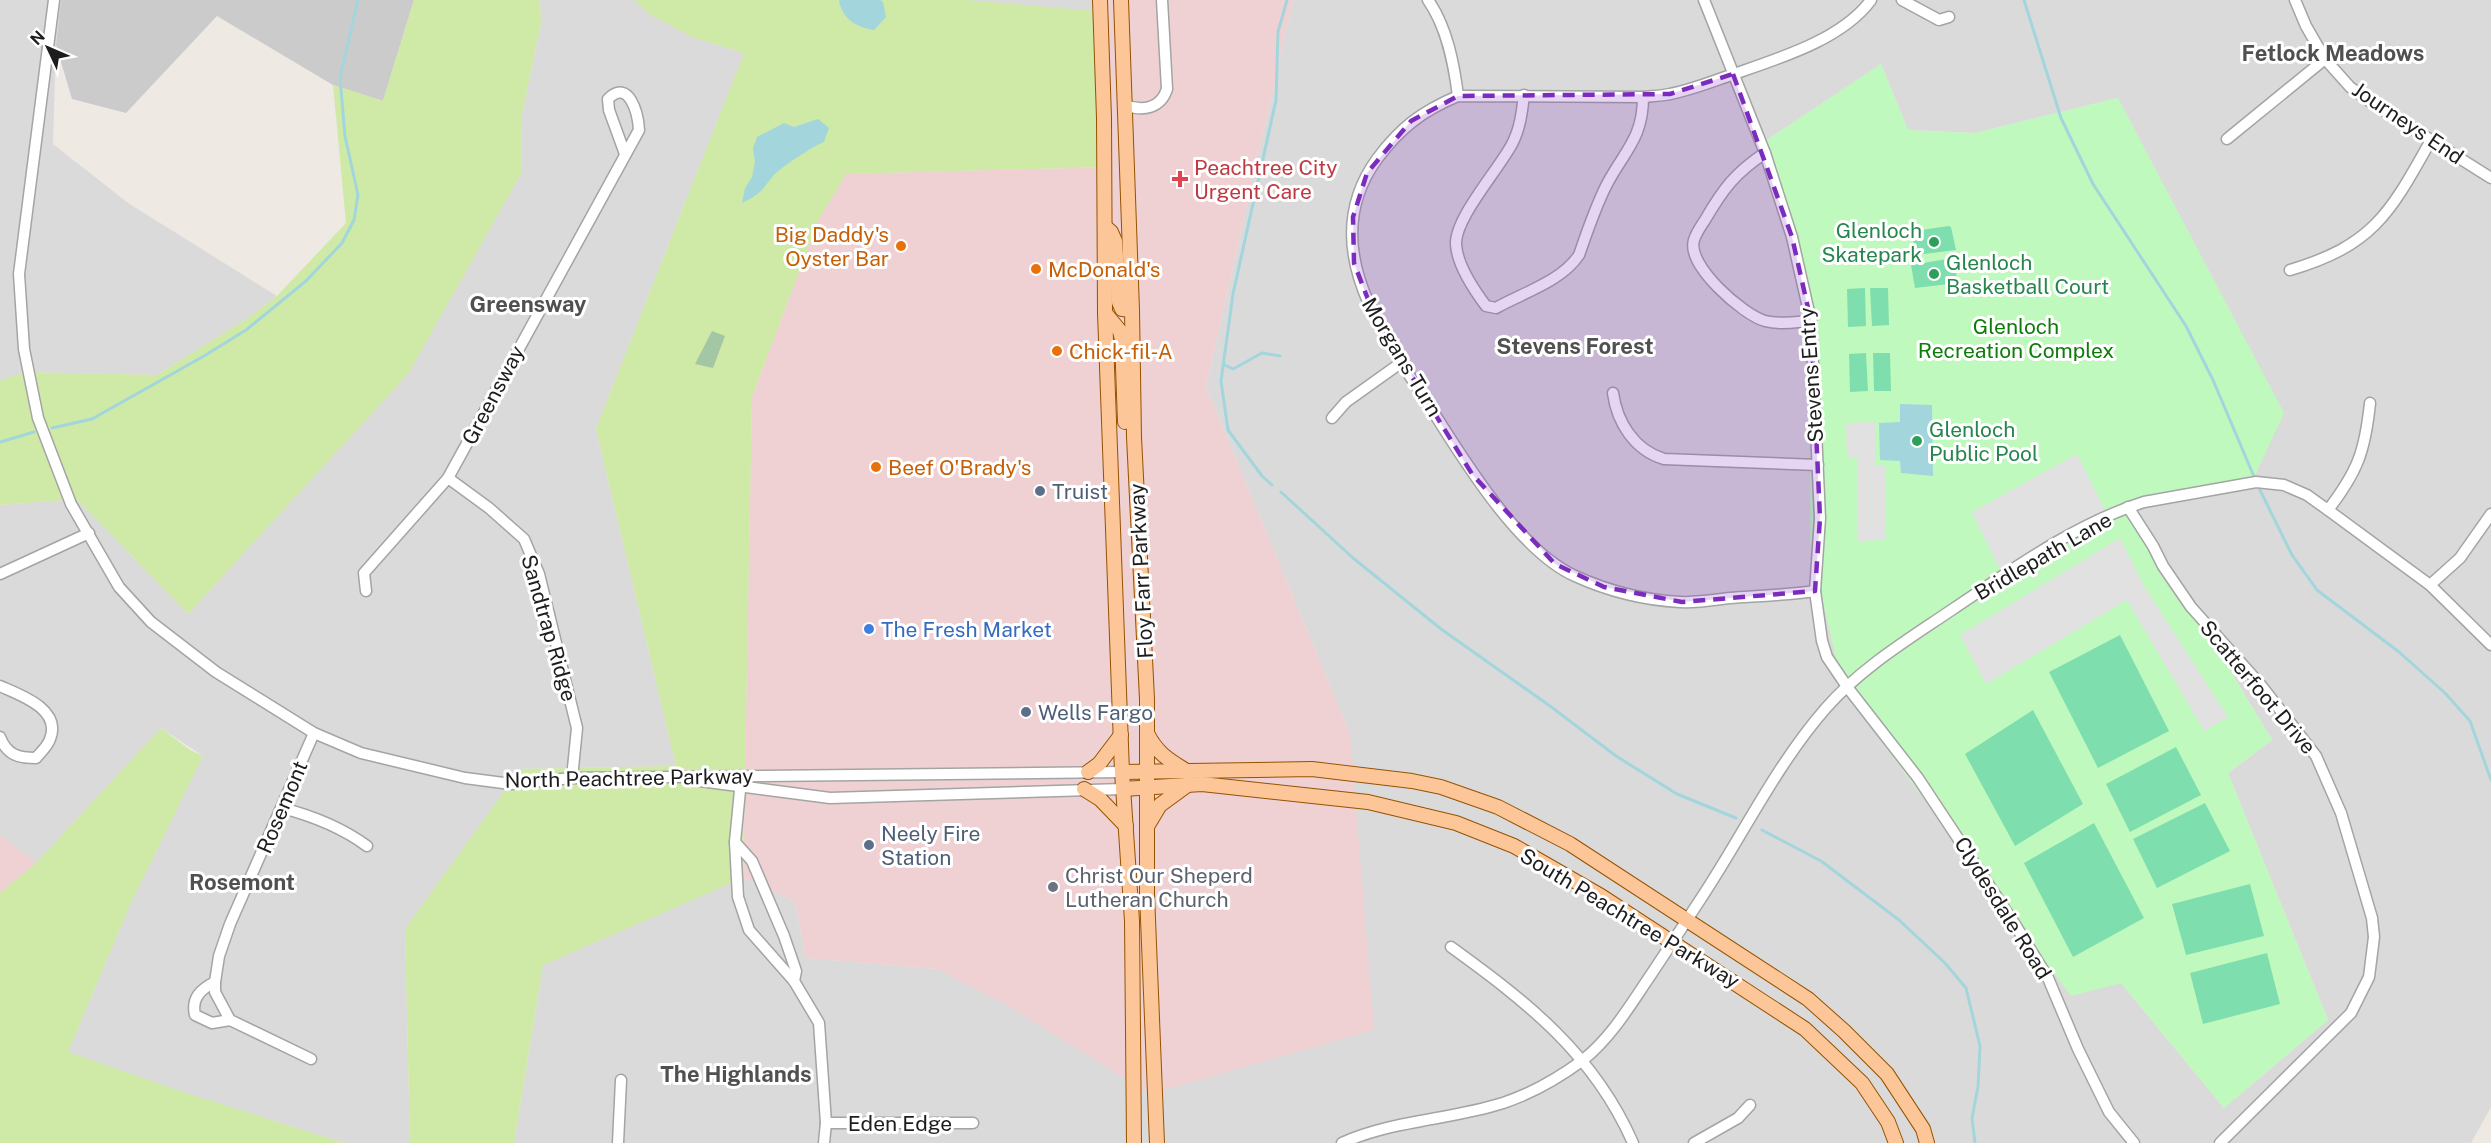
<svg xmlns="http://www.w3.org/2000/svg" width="2491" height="1143" viewBox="0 0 2491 1143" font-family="'Public Sans',sans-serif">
  <rect width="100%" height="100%" fill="#eee9e2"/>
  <g fill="#dbdada" fill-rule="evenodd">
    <polygon points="0,0 61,0 56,45 53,144 128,203 277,296 248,318 157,375 25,372 0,381"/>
    <polygon points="540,0 634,0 651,15 692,37 744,53 596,429 676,766 520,769 405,929 410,1143 344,1143 183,1092 68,1052 131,903 203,756 161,728 36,863 0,835 0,505 77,499 188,614 408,374 521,174 522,115 541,23"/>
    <polygon points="966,0 1092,0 1093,11 971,1"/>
    <path d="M1293,0H2491V1107L2471,1143H514L543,965L743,878L795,901L806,958L937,969L1005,1004L1350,734L1206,387ZM1881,64L1908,130L1975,133L2118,98L2112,516L2163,572L2219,652L2272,740L2228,773L2328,1020L2224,1108L2121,983L2071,995L1843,690L1811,332Z"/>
  </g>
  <g fill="#efd1d3">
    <polygon points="1092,0 1293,0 1206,387 1350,734 1374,1030 1150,1094 1005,1004 937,969 806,958 795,901 743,878 752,397 819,219 846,174 1105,167"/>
    <polygon points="0,835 36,863 0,893"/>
  </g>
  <polygon fill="#cbcbcb" points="61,0 414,0 383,101 333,85 217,16 126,113 72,99 56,45"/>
  <g fill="#cfe9a7">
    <polygon points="414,0 540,0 541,23 522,115 521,174 408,374 188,614 77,499 0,505 0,381 25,372 157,375 248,318 277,296 346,223 333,85 383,101"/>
    <polygon points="634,0 966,0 1093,11 1106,167 846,174 819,219 752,397 743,878 543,965 514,1143 410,1143 405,929 520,769 676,766 596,429 744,53 692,37 651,15"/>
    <polygon points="161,728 190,750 203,756 131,903 68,1052 183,1092 344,1143 0,1143 0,893 36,863"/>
  </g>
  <polygon fill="#a3c7a4" points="712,331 725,336 713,368 695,364"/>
  <polygon fill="#c0f9be" points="1881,64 1908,130 1975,133 2118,98 2284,413 2251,484 2138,503 2132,520 2163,572 2219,652 2272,740 2228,773 2328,1020 2224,1108 2121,983 2071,996 1843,690 1810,544 1811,332 1762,143"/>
  <g fill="#7fdeae">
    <polygon points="1949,226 1951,227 1956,250 1916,255 1912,234 1914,231"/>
    <polygon points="1953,258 1958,283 1915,288 1911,265"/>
    <polygon points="1865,288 1866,326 1848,327 1847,289"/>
    <polygon points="1870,288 1888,288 1889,325 1872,326"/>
    <polygon points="1866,353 1868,391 1850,392 1849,354"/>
    <polygon points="1873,353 1890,353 1891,391 1874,391"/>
    <polygon points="2120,635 2169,731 2098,768 2049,672"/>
    <polygon points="2033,710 2083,804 2015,846 1965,754"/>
    <polygon points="2176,747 2201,795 2130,832 2106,784"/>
    <polygon points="2205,803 2230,851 2157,888 2133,839"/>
    <polygon points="2094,823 2144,918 2073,957 2024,863"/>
    <polygon points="2250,884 2264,936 2186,955 2172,904"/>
    <polygon points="2267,953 2280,1004 2203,1024 2190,973"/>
  </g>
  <g fill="#e1e1e1">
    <polygon points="1875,422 1876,465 1885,465 1886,540 1858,541 1857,457 1847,458 1846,423"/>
    <polygon points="2077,454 2106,512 2000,570 1972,512"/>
    <polygon points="2120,538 2144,586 2228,717 2204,731 2127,600 1986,684 1960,635"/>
  </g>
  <g fill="#a2d6dc">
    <path d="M839,0H880L883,2L886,17L874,30C856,27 842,19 839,0Z"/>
    <path d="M818,119L829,128L824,142C813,146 780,168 773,176C761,191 761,194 742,203L745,188L752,177L755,162L753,148L757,137L784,123L794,127Z"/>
    <polygon points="1900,404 1932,405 1933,476 1901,473 1900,461 1880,460 1879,423 1900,422"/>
  </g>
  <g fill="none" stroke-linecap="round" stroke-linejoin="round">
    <g stroke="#a2d6dc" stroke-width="3">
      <polyline points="2024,0 2061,118 2093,184 2186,326 2213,380 2255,479"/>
      <polyline points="1223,364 1233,369 1262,353 1280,356"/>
      <polyline points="52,428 92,419 204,356 246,330 306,281 342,243 354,220 358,195 345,136 340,78 358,0"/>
      <polyline points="0,442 34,432"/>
      <polyline points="1272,485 1262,476 1228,430 1221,381 1233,294 1276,100 1278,32 1287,0"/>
      <polyline points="2258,486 2292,555 2317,590 2399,652 2445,693 2470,721 2491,780"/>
      <polyline points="1281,492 1353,558 1441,629 1550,706 1616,756 1677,794 1736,818"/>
      <polyline points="1762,830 1821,861 1899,920 1945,963 1966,988 1980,1046 1978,1087 1972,1118 1975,1143"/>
    </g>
    <g stroke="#a4a4a4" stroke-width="13">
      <g id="minor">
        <polyline points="54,0 19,274 24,349 38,418 71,504 119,587 151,622 216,672 314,733 361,753 465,778 511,784 572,778 1122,772"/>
        <path d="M1428,0C1447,27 1454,64 1458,96"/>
        <polyline points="1704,0 1765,153 1792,237 1811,321 1820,518 1815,591 1822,641 1827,657 1848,688 1918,778 2014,923 2048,978 2078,1049 2109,1112 2134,1143"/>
        <polyline points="1902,0 1939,20 1949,17"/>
        <polyline points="2295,0 2306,26 2325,59 2350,87 2372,103 2491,178"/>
        <path d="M1524,95C1522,112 1520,129 1512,144C1499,169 1455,218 1456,244C1457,265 1474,290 1486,306L1496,308C1522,293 1561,282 1579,255C1587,232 1595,208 1606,186C1624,151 1643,139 1643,97"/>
        <path d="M1125,105C1143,112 1161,108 1167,89L1162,0"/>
        <polyline points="2227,139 2325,59"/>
        <path d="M1765,153C1735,173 1723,189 1705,220C1701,226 1696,233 1694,240C1686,265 1743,315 1765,321C1780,325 1796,322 1811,321"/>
        <path d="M2290,270C2374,245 2390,213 2431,140"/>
        <path d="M1613,393C1617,422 1634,450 1664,459L1818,465"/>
        <polyline points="1332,418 1346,402 1402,362"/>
        <polyline points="448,478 489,508 524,539 539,574 577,728 572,778"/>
        <polyline points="2128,507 2153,546 2163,566 2191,607 2260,684 2316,756 2341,813 2372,918 2374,937 2369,977 2351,1013 2220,1143"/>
        <path d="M2328,510C2358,471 2365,451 2370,403"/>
        <polyline points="0,574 89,533"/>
        <polyline points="2430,585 2460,558 2491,514"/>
        <path d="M366,591L364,573L448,478L639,130C638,113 629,78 608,99L609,110L625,154"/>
        <path d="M1815,591C1787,595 1758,596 1730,598C1713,600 1696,603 1680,602C1644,600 1608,591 1575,576C1522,552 1470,470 1439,421C1391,344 1311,250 1377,159C1400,128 1422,111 1458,96L1643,97C1652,96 1661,96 1670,94C1691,90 1711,82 1731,75C1777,59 1842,40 1871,0"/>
        <path d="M0,686C20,695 62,709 50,739C48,746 41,752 36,758C18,758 7,755 0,737"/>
        <polyline points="741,780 735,842 738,897 749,930 794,981 819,1023 826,1123 824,1143"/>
        <polyline points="700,781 830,798 1123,789"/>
        <path d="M282,808C313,816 341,827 367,846"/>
        <polyline points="735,842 752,861 784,936 796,971 794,981"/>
        <path d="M1451,947C1527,1002 1594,1054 1633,1143"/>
        <path d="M215,982C201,989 191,998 195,1015L212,1023L230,1020"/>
        <polyline points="311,1059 230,1020 215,992 215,982 219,956 230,924 314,733"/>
        <polyline points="826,1123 973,1123"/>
        <polyline points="618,1143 621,1080"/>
        <path d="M1342,1143C1393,1120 1450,1120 1503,1103C1530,1094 1560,1077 1583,1060C1609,1039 1626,1012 1644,985C1663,957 1681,929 1700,900C1742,837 1776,765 1826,708C1862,667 1909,639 1953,609C2013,569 2075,524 2144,502L2256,482L2284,485L2307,495L2328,510L2430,585L2491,645"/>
        <polyline points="1694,1143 1738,1118 1750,1105"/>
      </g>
    </g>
    <g stroke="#955200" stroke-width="16">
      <g id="major">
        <polyline points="1100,0 1104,118 1105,313 1122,772 1132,921 1134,1143"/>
        <polyline points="1121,0 1132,310 1134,437 1147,699 1147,894 1157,1143"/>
        <polyline points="1105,227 1111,232 1115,241 1119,302 1122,309 1132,310"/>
        <polyline points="1105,313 1120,331 1122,340 1125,422"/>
        <path d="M1148,735C1157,753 1169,760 1185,770"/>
        <polyline points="1088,772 1099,764 1121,735"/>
        <polyline points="1122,772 1312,769 1412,781 1441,787 1498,807 1570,844 1808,999 1844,1031 1887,1074 1923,1129 1927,1143"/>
        <polyline points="1084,789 1100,799 1126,826"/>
        <polyline points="1123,789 1202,784 1368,802 1456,823 1514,846 1601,896 1805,1029 1862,1083 1888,1122 1896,1143"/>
        <polyline points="1148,825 1160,805 1186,786"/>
      </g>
    </g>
    <use href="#minor" stroke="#fff" stroke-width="10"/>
    <use href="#major" stroke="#fcc699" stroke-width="14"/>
  </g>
  <path fill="#7b2cbf" fill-opacity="0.2" stroke="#7b2cbf" stroke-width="4.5" stroke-dasharray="12 8" stroke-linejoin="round" d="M1733,74L1792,237L1811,321L1820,518L1815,591L1682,602L1604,587L1555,564L1472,474L1374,315L1354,263L1353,217L1367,173L1411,121L1458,96L1670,94Z"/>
  <path fill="#e0444e" stroke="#fff" stroke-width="2" d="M1177 170h6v6h6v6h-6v6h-6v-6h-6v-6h6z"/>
  <g fill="#2e9e5b" stroke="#fff" stroke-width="2">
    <circle cx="1934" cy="242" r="6"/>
    <circle cx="1934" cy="274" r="6"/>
    <circle cx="1917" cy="441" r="6"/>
  </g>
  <g fill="#e8710a" stroke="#fff" stroke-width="2">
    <circle cx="901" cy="246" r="6"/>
    <circle cx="1036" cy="269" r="6"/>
    <circle cx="1057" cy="351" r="6"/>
    <circle cx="876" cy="467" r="6"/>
  </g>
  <g fill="#5c6f8a" stroke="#fff" stroke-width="2">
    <circle cx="1040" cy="491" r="6"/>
    <circle cx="1026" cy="712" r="6"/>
    <circle cx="869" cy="845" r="6"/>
  </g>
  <circle fill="#3f7fe0" stroke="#fff" stroke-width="2" cx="869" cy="629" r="6"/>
  <circle fill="#6b7280" stroke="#fff" stroke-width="2" cx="1053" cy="887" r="6"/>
  <g text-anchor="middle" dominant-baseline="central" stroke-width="6" stroke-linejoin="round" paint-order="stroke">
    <g font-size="21" fill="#1d1d1d" stroke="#fff">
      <text transform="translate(2408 123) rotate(34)">Journeys End</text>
      <text transform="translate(1402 357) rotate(59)">Morgans Turn</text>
      <text transform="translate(1811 375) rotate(-94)">Stevens Entry</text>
      <text transform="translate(493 395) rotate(-62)">Greensway</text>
      <text transform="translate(2043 556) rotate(-30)">Bridlepath Lane</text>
      <text transform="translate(1141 571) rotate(-93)">Floy Farr Parkway</text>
      <text transform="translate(549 628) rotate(74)">Sandtrap Ridge</text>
      <text transform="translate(2258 687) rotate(50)">Scatterfoot Drive</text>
      <text transform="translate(629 778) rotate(-1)">North Peachtree Parkway</text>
      <text transform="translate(282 807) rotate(-67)">Rosemont</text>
      <text transform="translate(2003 908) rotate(58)">Clydesdale Road</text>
      <text transform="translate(1630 918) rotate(31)">South Peachtree Parkway</text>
      <text x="900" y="1123">Eden Edge</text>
    </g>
    <g font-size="21" fill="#be3a42" stroke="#fff" text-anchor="start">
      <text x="1194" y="167">Peachtree City<tspan x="1194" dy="24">Urgent Care</tspan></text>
    </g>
    <g font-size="21" fill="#27864d" stroke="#fff" text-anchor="start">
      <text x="1922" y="230" text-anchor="end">Glenloch<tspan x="1922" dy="24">Skatepark</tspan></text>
      <text x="1946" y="262">Glenloch<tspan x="1946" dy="24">Basketball Court</tspan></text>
      <text x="1929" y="429">Glenloch<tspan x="1929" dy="24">Public Pool</tspan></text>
    </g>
    <g font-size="21" fill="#c56008" stroke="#fff" text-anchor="start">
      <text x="889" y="234" text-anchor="end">Big Daddy's<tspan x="889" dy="24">Oyster Bar</tspan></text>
      <text x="1048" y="269">McDonald's</text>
      <text x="1069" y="351">Chick-fil-A</text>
      <text x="888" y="467">Beef O'Brady's</text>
    </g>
    <g font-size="21" fill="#0e7b0a" stroke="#fff">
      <text x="2016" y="326">Glenloch<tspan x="2016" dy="24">Recreation Complex</tspan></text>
    </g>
    <g font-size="21" fill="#4e5e75" stroke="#fff" text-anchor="start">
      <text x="1052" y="491">Truist</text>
      <text x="1038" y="712">Wells Fargo</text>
      <text x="881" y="833">Neely Fire<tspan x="881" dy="24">Station</tspan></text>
    </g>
    <g font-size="21" fill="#366cbe" stroke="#fff" text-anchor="start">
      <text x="881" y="629">The Fresh Market</text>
    </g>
    <g font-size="21" fill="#5b616d" stroke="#fff" text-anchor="start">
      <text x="1065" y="875">Christ Our Sheperd<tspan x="1065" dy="24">Lutheran Church</tspan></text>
    </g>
    <g font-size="22" font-weight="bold" fill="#505050" stroke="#fff">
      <text x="2333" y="53">Fetlock Meadows</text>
      <text x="528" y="304">Greensway</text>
      <text x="1575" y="346">Stevens Forest</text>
      <text x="242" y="882">Rosemont</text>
      <text x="736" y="1074">The Highlands</text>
    </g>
  </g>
  <g transform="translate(48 48) rotate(314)" stroke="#ffffff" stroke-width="4.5" paint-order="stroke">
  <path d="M0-4.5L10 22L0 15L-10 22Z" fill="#1d1d1d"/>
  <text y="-9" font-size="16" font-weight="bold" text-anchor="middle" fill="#1d1d1d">N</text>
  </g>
</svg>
